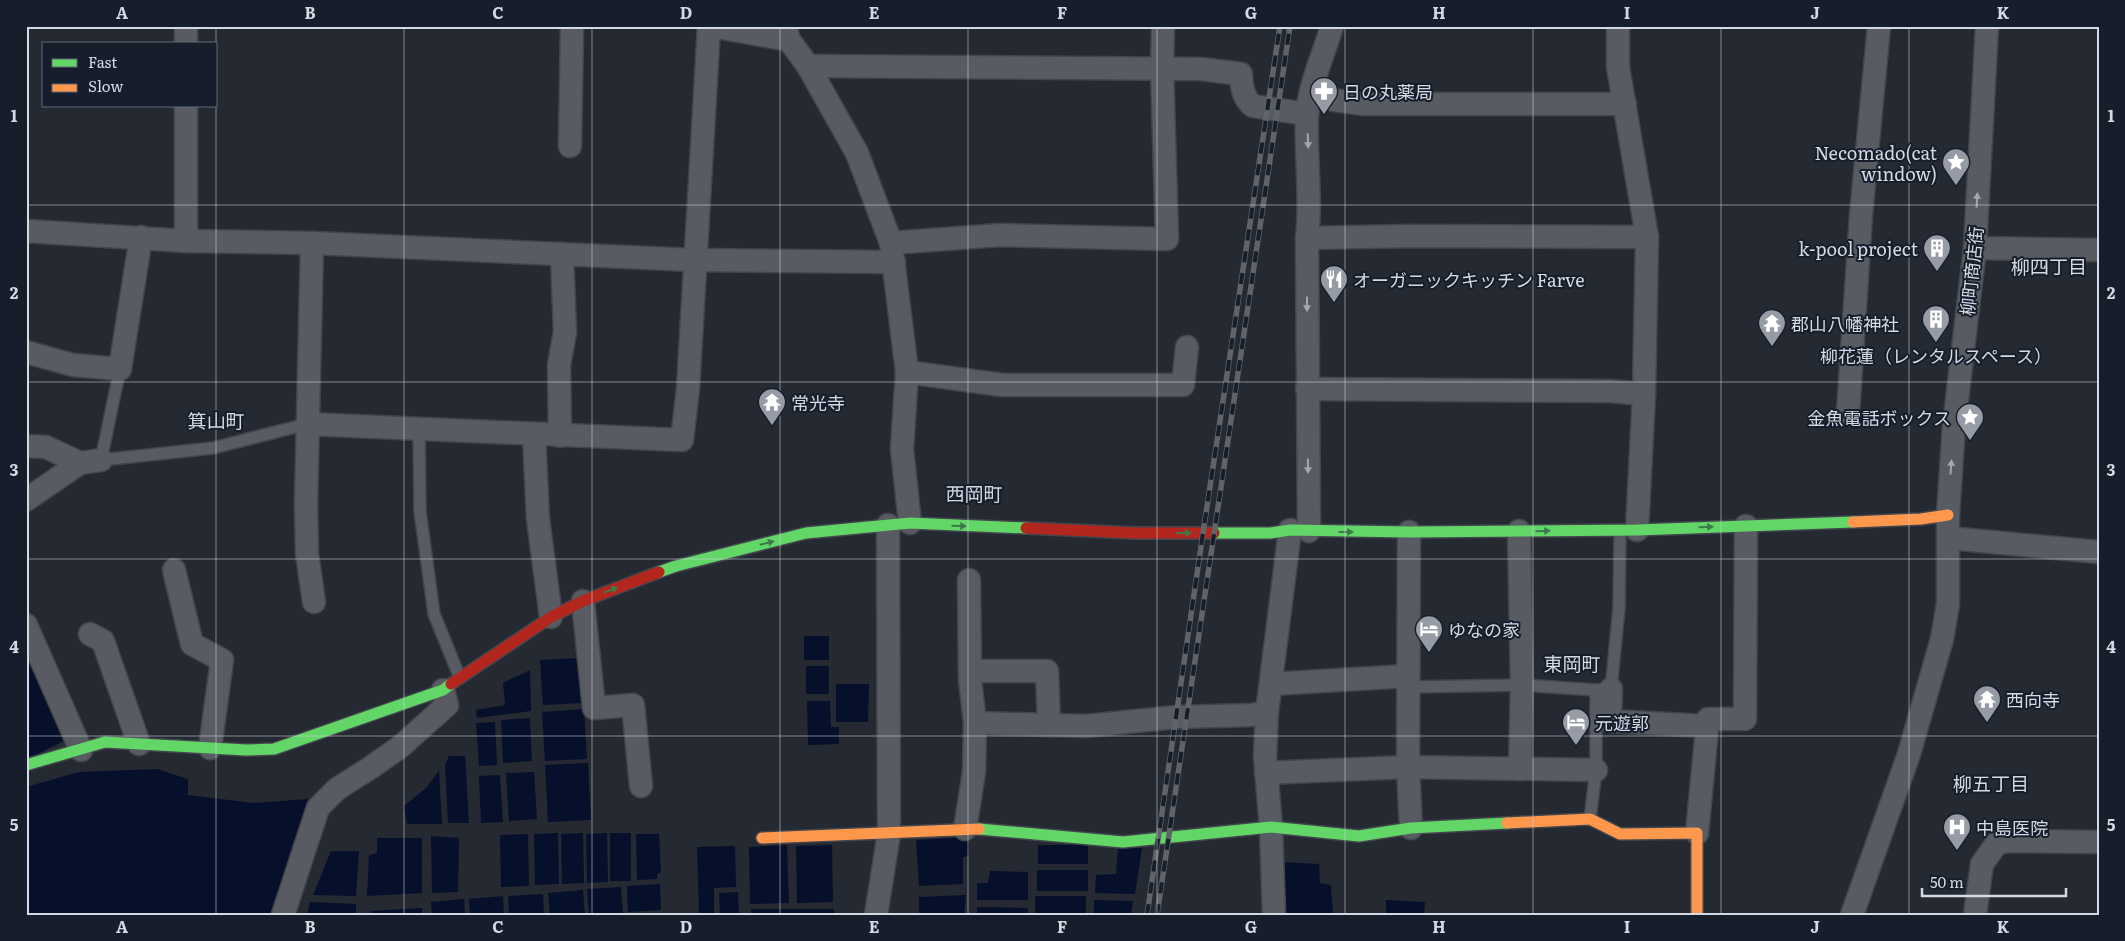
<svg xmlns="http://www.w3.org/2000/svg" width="2125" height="941" viewBox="0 0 2125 941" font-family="Literata,'Noto Sans JP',serif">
  <rect width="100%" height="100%" fill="#252931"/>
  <g fill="#06102a">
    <rect x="804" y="636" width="25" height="24"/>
    <polygon points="26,650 66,740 26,760"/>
    <polygon points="580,658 583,703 543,705 540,660"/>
    <rect x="806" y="666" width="23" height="28"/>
    <polygon points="530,670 531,711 477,718 476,710 505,705 503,683"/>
    <polygon points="836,684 869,684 868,722 836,722"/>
    <polygon points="807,701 830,701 831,727 839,727 839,744 808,745"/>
    <polygon points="584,709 587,759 545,761 542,712"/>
    <polygon points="530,718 532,761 503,763 501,720"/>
    <polygon points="495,722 497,765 479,766 476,723"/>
    <polygon points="449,756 465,756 469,823 448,823 445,765"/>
    <polygon points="588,763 591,820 548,822 545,765"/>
    <polygon points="157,769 188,779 188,795 253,803 308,799 276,915 26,915 26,787 79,772"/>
    <polygon points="439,771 442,824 407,824 404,806 426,788"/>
    <polygon points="534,772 537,819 509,821 506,773"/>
    <polygon points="500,775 503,822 481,823 479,776"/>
    <polygon points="558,833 559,884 535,885 534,834"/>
    <polygon points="583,833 584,883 562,884 561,834"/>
    <polygon points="607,833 608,882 587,883 586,834"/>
    <polygon points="631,833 631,881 610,881 610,833"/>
    <polygon points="528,834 529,886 501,887 500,835"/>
    <polygon points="636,834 659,834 661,872 657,874 657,879 637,880"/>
    <polygon points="431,836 459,838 458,892 432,893"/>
    <polygon points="969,837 969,856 963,857 963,884 919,886 916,840"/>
    <polygon points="377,838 422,838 422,893 367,896 369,855 377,853"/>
    <polygon points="787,845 789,903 750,904 749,847"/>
    <polygon points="832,845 833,902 797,903 796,846"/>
    <rect x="1038" y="845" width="50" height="19"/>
    <polygon points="735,846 736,887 714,888 714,915 699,915 697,847"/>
    <polygon points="1118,848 1142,848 1135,894 1095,893 1096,875 1116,874"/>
    <polygon points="331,851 359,851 356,896 313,895"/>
    <polygon points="1281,862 1319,864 1320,883 1331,885 1333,915 1285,915"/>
    <rect x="1037" y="870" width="51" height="21"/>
    <polygon points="990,871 1028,872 1028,900 977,900 977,883 988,883"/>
    <polygon points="660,884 661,910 628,912 627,886"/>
    <polygon points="621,887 623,913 589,915 587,889"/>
    <polygon points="583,890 585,915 550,915 548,893"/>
    <polygon points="738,892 739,915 720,915 719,893"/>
    <polygon points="543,894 544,915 509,915 508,896"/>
    <polygon points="966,895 964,915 919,915 919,897"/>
    <polygon points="503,896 504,915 470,915 469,899"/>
    <rect x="1035" y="896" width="51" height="19"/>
    <polygon points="464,899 465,915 432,915 431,902"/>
    <polygon points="1094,900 1133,901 1131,915 1094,915"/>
    <polygon points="1386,900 1425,902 1424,915 1386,915"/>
    <polygon points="310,902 356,904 356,915 307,915"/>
    <polygon points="977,907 1028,908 1027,915 977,915"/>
    <polygon points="422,908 422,915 371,915 371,911"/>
    <rect x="751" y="909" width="83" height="6"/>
  </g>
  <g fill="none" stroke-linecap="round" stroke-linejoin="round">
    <g stroke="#42464c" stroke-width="14">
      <g id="lane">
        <polyline points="120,369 101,460 213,448 307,424"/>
        <polyline points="419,430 420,511 434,614 460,678"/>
        <polyline points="1408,687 1522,685 1596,690"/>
        <polyline points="1590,819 1596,770 1596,690 1611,689 1619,608 1620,530"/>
      </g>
    </g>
    <g stroke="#42464c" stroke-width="25">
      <g id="street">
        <polyline points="186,26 186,44"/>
        <polyline points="712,26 789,40"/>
        <polyline points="785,26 789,40 808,66 857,153 891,243 907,372 902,449 910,523"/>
        <polyline points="1618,26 1618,67 1647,237 1644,394 1637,530"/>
        <path d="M808,66L1201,69L1241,74C1241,86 1244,99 1253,106L1307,114"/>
        <polyline points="1313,89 1334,100 1362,104 1625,104"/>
        <polyline points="186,106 186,241"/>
        <polyline points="570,146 572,26"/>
        <polyline points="26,231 186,241 312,243 694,260 894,262"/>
        <polyline points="1307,238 1412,236 1647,237"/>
        <polyline points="312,243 306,503 307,554 314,602"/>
        <polyline points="891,243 1000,235 1167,239 1162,67 1163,26"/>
        <polyline points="1975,248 2099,250"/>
        <polyline points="26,352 73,365 120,369 141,237"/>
        <polyline points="907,372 1002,385 1183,385 1187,347"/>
        <polyline points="1307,389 1610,391 1644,394"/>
        <polyline points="1848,413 1861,215 1879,26"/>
        <polyline points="307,424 682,440 688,389 709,26"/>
        <polyline points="534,435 538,519 551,617"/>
        <polyline points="560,436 559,365 565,332 562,254"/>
        <polyline points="26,446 46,447 80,463"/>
        <polyline points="26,500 80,463 101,460"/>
        <path d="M1309,531L1307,238C1312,197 1305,156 1307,115C1309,85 1324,54 1332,26"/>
        <polyline points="1519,531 1522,685 1520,769"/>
        <polyline points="1409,532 1408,767 1411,828"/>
        <polyline points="1949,538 2099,552"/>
        <polyline points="174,570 192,644 222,660 210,748"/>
        <polyline points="583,601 594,708 633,705 641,786"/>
        <polyline points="26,625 81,750"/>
        <polyline points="90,634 103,641 139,744"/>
        <polyline points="970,671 1047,671 1049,725"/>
        <polyline points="1271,684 1408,676"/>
        <polyline points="1611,689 1610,721 1706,726"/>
        <polyline points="975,723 1086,726 1177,717 1251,715 1267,712"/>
        <polyline points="1266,773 1408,767 1596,770"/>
        <polyline points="965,829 974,772 975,723 970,679 969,580"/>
        <polyline points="1697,833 1708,719 1745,719 1746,526"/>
        <polyline points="283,915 318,808 337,789 370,768 400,747 447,705 443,690"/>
        <polyline points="876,915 889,833 888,525"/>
        <polyline points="1274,915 1271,827 1265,756 1267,712 1290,530"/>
        <polyline points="1852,915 1909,754 1942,639 1948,604 1948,515 1954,425 1975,248 1987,26"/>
        <polyline points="1975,915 1982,864 1997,843 2010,841 2099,842"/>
      </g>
    </g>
    <g stroke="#42464c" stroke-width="14">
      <g id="fast">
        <polyline points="1214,533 1270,533 1290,530 1409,532 1637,530 1853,522"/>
        <polyline points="659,572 676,566 806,533 910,523 1026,528"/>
        <polyline points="26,765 105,742 246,750 274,749 443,690 451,684"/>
        <polyline points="979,829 1123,842 1271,827 1359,836 1411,828 1507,823"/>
      </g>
    </g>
    <g stroke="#42464c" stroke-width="14">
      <g id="slow">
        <polyline points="1853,522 1921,519 1948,515"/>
        <polyline points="1507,823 1590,819 1620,834 1697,833 1697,915"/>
        <polyline points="762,838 979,829"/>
      </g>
    </g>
    <g stroke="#42464c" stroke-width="14">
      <g id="jam">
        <polyline points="1026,528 1135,533 1214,533"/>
        <polyline points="451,684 551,617 583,601 659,572"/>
      </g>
    </g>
    <use href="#lane" stroke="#585c62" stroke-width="11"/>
    <use href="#street" stroke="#585c62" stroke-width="22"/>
    <use href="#fast" stroke="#63d668" stroke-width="11"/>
    <use href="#slow" stroke="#ff974d" stroke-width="11"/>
    <use href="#jam" stroke="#b3261e" stroke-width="11"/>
    <g stroke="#606469" stroke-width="5.5">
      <g id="rail">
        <polyline points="1147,915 1203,533 1280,26"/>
        <polyline points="1157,915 1290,26"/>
      </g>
    </g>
    <use href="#rail" stroke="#161e2c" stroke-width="4" stroke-dasharray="11" stroke-linecap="butt"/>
  </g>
  <defs><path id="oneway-solid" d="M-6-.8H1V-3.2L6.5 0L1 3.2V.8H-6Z" transform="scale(1.25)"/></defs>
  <g fill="#a2a7af">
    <use href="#oneway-solid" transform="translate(1308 141) rotate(88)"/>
    <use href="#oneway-solid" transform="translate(1977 200) rotate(-87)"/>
    <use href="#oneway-solid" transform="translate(1307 304) rotate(90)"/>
    <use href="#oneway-solid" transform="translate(1308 466) rotate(89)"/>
    <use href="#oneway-solid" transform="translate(1951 467) rotate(-86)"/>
  </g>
  <g fill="#3c7a4a">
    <use href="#oneway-solid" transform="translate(959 526) rotate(2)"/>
    <use href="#oneway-solid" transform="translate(1706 527) rotate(-2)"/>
    <use href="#oneway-solid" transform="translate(1543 531) rotate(-1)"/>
    <use href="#oneway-solid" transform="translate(1346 532)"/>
    <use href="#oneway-solid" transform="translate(1184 533)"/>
    <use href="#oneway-solid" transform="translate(767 543) rotate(-14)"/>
    <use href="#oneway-solid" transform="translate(611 590) rotate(-21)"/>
  </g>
  <path fill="none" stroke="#d4d9e3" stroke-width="1" stroke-opacity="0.55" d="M216,26V44M404,26V915M592,26V915M780,26V915M968,26V915M1157,26V915M1345,26V915M1533,26V915M1721,26V915M1909,26V915M216,106V915M26,205H2099M26,382H2099M26,559H2099M26,736H2099"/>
  <defs>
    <g id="pharmacy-pin" transform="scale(1.4375)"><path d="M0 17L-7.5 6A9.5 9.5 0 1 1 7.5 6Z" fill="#979ba5" stroke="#161e2c"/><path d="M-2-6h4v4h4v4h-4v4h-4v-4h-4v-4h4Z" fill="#fff"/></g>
    <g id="sight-pin" transform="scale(1.4375)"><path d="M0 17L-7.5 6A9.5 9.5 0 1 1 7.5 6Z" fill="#979ba5" stroke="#161e2c"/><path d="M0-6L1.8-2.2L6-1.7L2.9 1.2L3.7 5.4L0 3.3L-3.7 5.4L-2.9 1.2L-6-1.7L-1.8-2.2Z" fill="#fff"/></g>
    <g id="building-pin" transform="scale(1.4375)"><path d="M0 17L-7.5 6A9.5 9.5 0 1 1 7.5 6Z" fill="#979ba5" stroke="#161e2c"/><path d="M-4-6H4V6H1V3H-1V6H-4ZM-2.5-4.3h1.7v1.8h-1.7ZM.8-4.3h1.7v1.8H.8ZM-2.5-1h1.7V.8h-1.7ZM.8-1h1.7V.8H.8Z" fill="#fff"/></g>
    <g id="restaurant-pin" transform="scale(1.4375)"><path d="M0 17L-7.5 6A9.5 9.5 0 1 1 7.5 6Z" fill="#979ba5" stroke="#161e2c"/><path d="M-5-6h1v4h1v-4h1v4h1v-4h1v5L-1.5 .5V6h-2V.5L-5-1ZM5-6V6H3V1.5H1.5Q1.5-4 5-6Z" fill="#fff"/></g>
    <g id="temple-pin" transform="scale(1.4375)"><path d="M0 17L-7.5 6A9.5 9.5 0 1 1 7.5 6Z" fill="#979ba5" stroke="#161e2c"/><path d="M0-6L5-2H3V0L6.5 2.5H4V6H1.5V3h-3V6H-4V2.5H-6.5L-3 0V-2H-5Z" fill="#fff"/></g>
    <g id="hotel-pin" transform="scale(1.4375)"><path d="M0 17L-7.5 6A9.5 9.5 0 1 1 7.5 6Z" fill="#979ba5" stroke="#161e2c"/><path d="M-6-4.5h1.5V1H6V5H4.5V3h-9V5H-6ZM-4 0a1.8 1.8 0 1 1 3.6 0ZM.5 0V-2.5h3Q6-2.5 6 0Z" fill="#fff"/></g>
    <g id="hospital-pin" transform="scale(1.4375)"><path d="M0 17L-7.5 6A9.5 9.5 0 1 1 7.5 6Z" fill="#979ba5" stroke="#161e2c"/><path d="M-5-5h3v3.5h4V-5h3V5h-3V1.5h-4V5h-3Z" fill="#fff"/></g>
  </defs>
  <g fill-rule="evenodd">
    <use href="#pharmacy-pin" x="1324" y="91"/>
    <use href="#sight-pin" x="1956" y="162"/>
    <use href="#building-pin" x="1937" y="248"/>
    <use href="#restaurant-pin" x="1334" y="279"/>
    <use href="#building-pin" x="1936" y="319"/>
    <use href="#temple-pin" x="1772" y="323"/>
    <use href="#temple-pin" x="772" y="402"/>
    <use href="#sight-pin" x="1970" y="417"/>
    <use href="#hotel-pin" x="1429" y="629"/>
    <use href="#temple-pin" x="1987" y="699"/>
    <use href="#hotel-pin" x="1576" y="722"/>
    <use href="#hospital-pin" x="1957" y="827"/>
  </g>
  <g text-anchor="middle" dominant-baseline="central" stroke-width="4" stroke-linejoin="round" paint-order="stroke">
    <g font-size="18" fill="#d4d9e3" stroke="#161e2c" text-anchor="start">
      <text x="1343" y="91">日の丸薬局</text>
      <text x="1937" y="152" text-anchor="end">Necomado(cat<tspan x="1937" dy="21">window)</tspan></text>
      <text x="1918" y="248" text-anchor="end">k-pool project</text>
      <text x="1353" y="279">オーガニックキッチン Farve</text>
      <text x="1791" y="323">郡山八幡神社</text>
      <text x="1936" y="355" text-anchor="middle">柳花蓮（レンタルスペース）</text>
      <text x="791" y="402">常光寺</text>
      <text x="1951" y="417" text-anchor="end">金魚電話ボックス</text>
      <text x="1448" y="629">ゆなの家</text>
      <text x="2006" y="699">西向寺</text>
      <text x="1595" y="722">元遊郭</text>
      <text x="1976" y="827">中島医院</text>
    </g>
    <g font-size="18" fill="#d4d9e3" stroke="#161e2c">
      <text transform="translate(1971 271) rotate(-84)">柳町商店街</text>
    </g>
    <g font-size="19" fill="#d4d9e3" stroke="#161e2c">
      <text x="2049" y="266">柳四丁目</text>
      <text x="216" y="420">箕山町</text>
      <text x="974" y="493">西岡町</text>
      <text x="1572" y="663">東岡町</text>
      <text x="1991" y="783">柳五丁目</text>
    </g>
  </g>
  <rect width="2125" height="941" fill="none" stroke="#161e2c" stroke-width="55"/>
  <rect x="42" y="42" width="175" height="65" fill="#161e2c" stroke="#626975"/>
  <rect x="52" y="59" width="25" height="8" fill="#63d668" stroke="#626975"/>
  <text x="88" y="68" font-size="15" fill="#d4d9e3">Fast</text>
  <rect x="52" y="84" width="25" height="8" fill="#ff974d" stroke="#626975"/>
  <text x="88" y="92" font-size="15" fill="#d4d9e3">Slow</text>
  <path d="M1922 888v8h144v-8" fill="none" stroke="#d4d9e3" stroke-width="2.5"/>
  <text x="1930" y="888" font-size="15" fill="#d4d9e3" stroke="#161e2c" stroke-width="4" paint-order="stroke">50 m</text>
  <rect x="28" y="28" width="2070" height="886" fill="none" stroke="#d4d9e3" stroke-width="2"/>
  <g font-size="16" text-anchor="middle" font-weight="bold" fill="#d4d9e3">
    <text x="122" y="19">A</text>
    <text x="310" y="19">B</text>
    <text x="498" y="19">C</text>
    <text x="686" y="19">D</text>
    <text x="874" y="19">E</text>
    <text x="1062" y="19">F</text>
    <text x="1251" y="19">G</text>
    <text x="1439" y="19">H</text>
    <text x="1627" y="19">I</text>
    <text x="1815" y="19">J</text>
    <text x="2003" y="19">K</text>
    <text x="14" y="122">1</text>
    <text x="2111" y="122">1</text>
    <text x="14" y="299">2</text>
    <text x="2111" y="299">2</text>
    <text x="14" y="476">3</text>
    <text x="2111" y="476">3</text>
    <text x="14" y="653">4</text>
    <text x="2111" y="653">4</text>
    <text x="14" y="831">5</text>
    <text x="2111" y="831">5</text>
    <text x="122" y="933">A</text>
    <text x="310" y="933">B</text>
    <text x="498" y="933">C</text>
    <text x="686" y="933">D</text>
    <text x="874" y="933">E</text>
    <text x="1062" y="933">F</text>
    <text x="1251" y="933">G</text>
    <text x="1439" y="933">H</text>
    <text x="1627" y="933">I</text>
    <text x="1815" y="933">J</text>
    <text x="2003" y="933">K</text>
  </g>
</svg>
